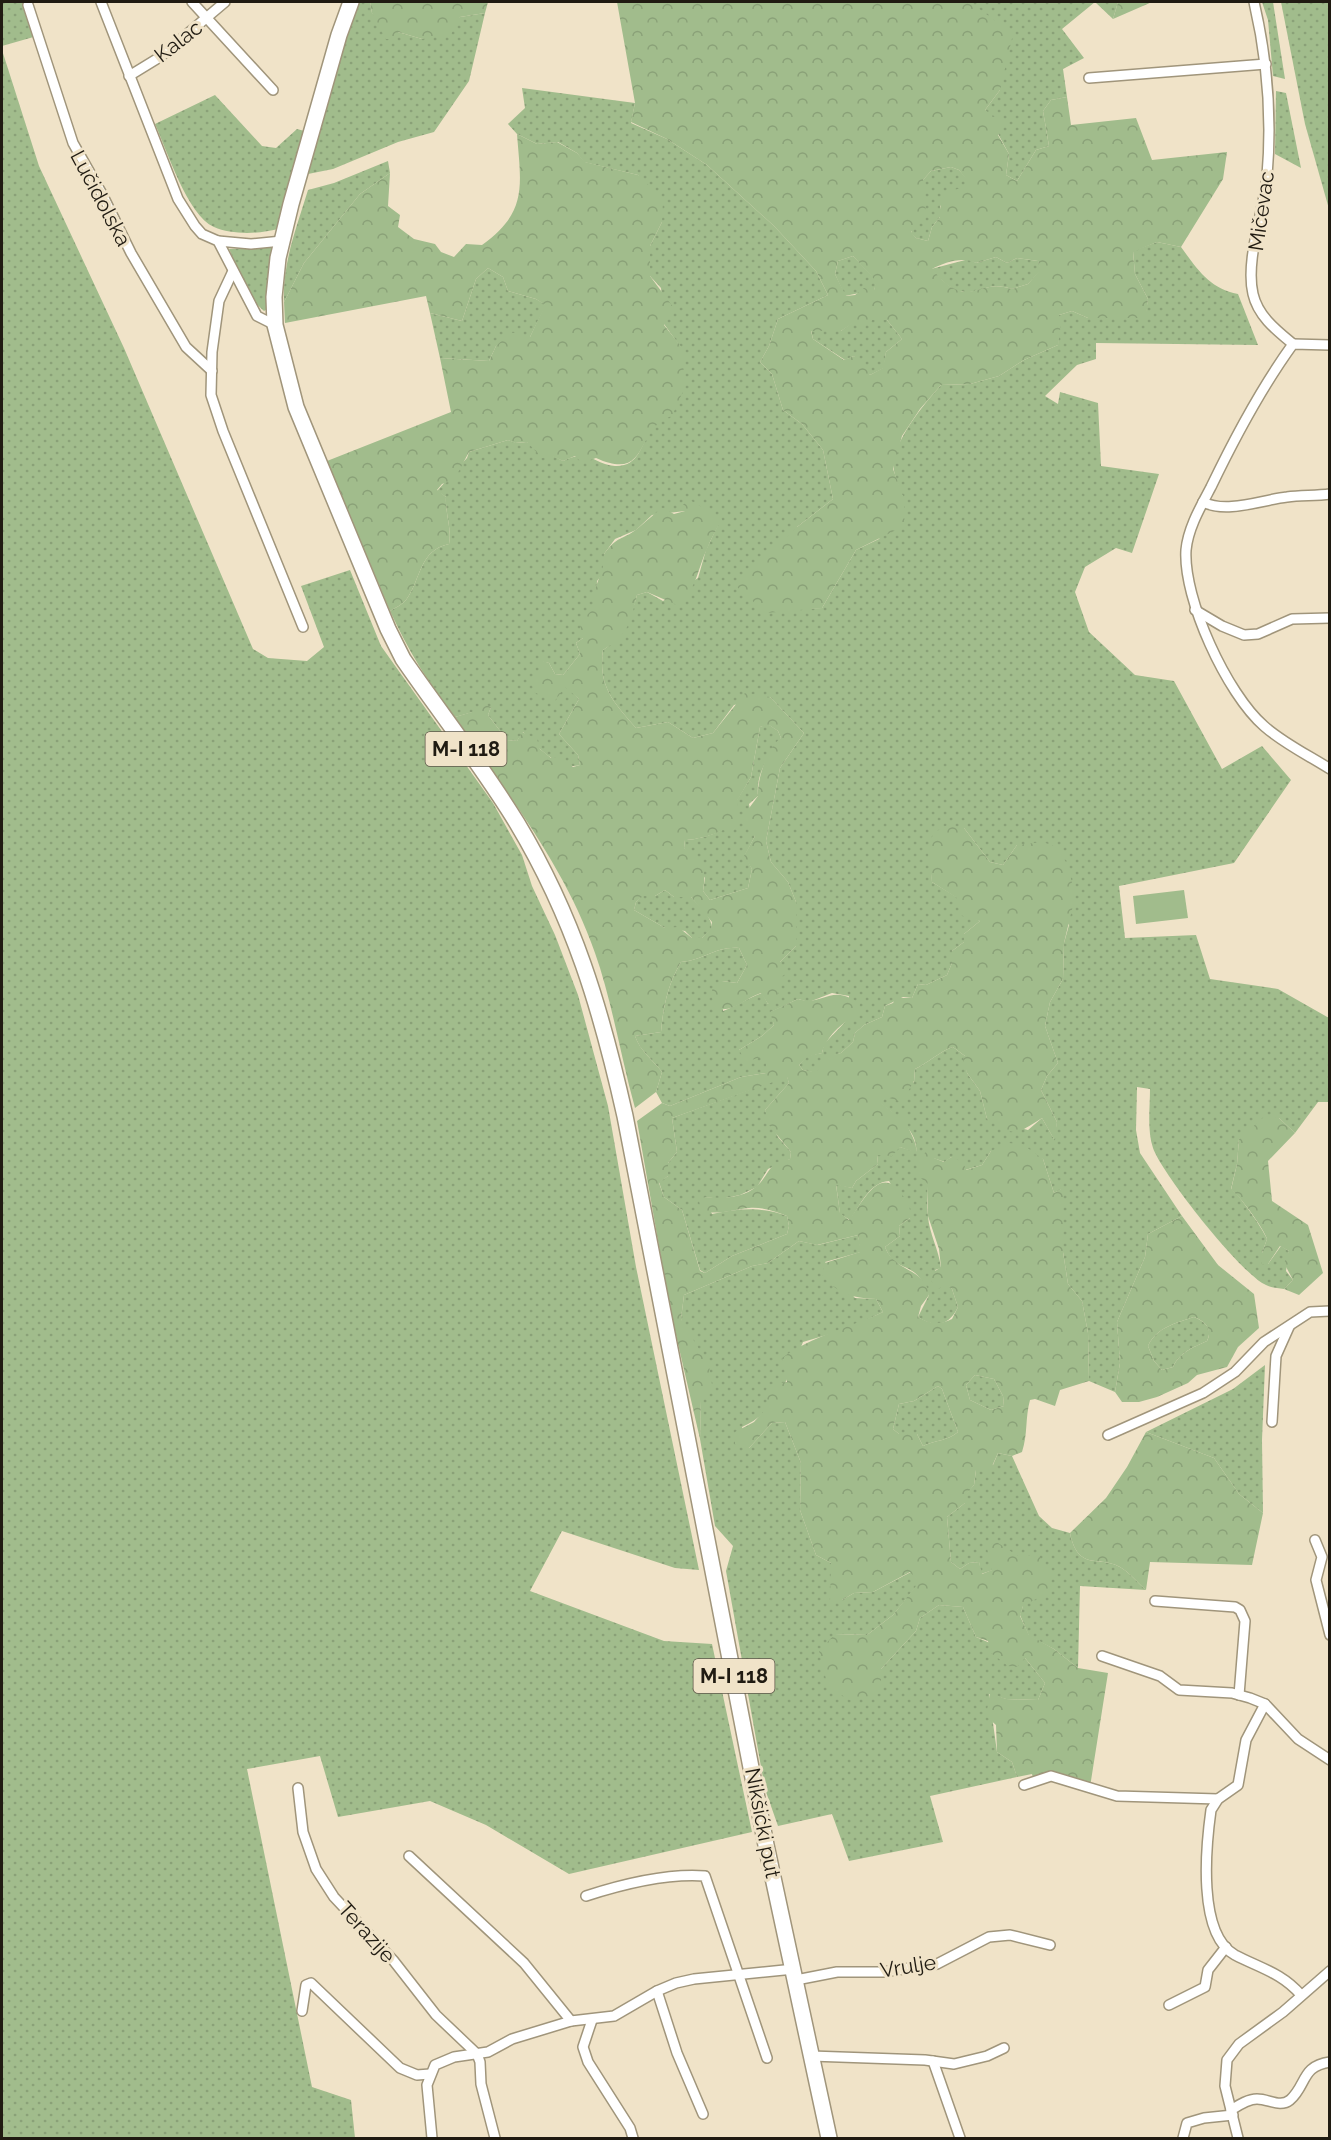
<svg xmlns="http://www.w3.org/2000/svg" width="1331" height="2140" viewBox="0 0 1331 2140" font-family="Raleway,sans-serif">
  <defs>
    <pattern id="grass-dots" width="8" height="8" patternUnits="userSpaceOnUse" patternTransform="scale(1.5)"><rect width="8" height="8" fill="#a1bc8c"/><path d="M2 2h.1M6 6h.1" fill="none" stroke="#8aa178" stroke-width="1.8" stroke-linecap="round"/></pattern>
    <pattern id="forest-crowns" width="20" height="18" patternUnits="userSpaceOnUse" patternTransform="scale(1.5)"><rect width="20" height="18" fill="#a1bc8c"/><path d="M2 6a3 3 0 1 1 6 0M12 15a3 3 0 1 1 6 0" fill="none" stroke="#8aa178"/></pattern>
  </defs>
  <rect width="100%" height="100%" fill="#f0e3c8"/>
  <g fill="url(#grass-dots)">
    <polygon points="2,2 28,2 37,36 2,46"/>
    <polygon points="358,2 370,2 372,13 398,32 422,39 460,17 485,13 469,81 434,132 398,142 333,169 308,174 352,13"/>
    <polygon points="970,2 1118,2 1113,19 1095,2 1062,29 1084,58 1063,69 1067,97 1051,100 1043,111 1049,146 1036,150 1017,181 1006,175 1009,154 985,110 1000,90"/>
    <polygon points="1262,2 1273,2 1285,79 1273,76 1268,20"/>
    <polygon points="1281,2 1329,2 1329,209 1305,124"/>
    <polygon points="2,50 39,166 124,348 253,649 268,658 307,661 324,647 301,586 350,570 381,646 493,803 522,855 532,886 555,935 578,995 608,1106 636,1267 699,1570 675,1568 562,1531 530,1591 664,1641 712,1644 752,1832 569,1874 486,1825 430,1801 338,1817 320,1756 247,1769 312,2087 351,2100 355,2138 2,2138"/>
    <path d="M522,88L635,103L631,123L667,139L707,165L774,226L816,271L828,295L778,319L769,346L760,362L772,374L783,410L802,424L823,450L833,499L797,527L798,609L822,608L856,550L879,539L903,498C900,489 896,480 894,471C889,445 925,403 941,385L970,384L999,376L1024,360L1058,345L1059,315L1072,311L1088,318H1145L1148,299L1135,274L1133,251L1157,242L1181,247C1197,269 1210,289 1238,294L1258,345L1096,343V359L1077,365L1045,396L1058,404L1060,392L1098,403L1101,466L1159,474L1132,553L1116,548L1085,567L1075,592L1089,632L1135,675L1174,681L1222,769L1262,746L1291,780L1234,863L1119,886L1125,938L1196,935L1210,979L1278,989L1329,1018V1102H1318L1295,1133L1279,1118L1239,1139L1237,1164L1231,1189C1239,1194 1263,1229 1267,1239L1262,1253L1268,1264L1281,1246L1289,1251L1286,1271L1293,1280L1284,1289C1278,1288 1271,1288 1266,1285C1242,1275 1162,1174 1153,1148C1147,1130 1150,1108 1150,1089L1137,1087L1136,1130L1140,1153L1182,1216L1148,1234L1145,1257L1117,1322L1120,1363L1115,1392L1089,1381L1088,1333L1082,1301L1068,1284L1063,1252L1062,1189L1054,1193L1043,1159L991,1151L982,1165L965,1170L951,1157L945,1162L933,1158C928,1177 926,1196 928,1216C929,1233 939,1250 941,1268L935,1270L952,1289L958,1307C949,1326 935,1328 918,1317L929,1295C926,1290 924,1282 920,1278C908,1263 894,1270 885,1247L900,1236L899,1226L910,1218L889,1181C870,1182 860,1205 850,1220L840,1214L836,1184L852,1188L856,1181L878,1164L877,1155L900,1147L916,1152C919,1132 895,1114 880,1103L886,1096L914,1082L915,1069C928,1063 940,1051 953,1047L965,1056L967,1073L980,1091L987,1119L1028,1130L1042,1118L1054,1139L1057,1122L1041,1090L1047,1076L1058,1063L1045,1026L1050,1002L1063,979L1064,943L1069,925L1017,845L1003,865L990,862L964,828L931,867L932,882L958,898L972,917L980,921L964,934V942L952,951V963L947,975L926,985L918,984L912,998L903,997L885,1006L882,1017L864,1025L855,1033L853,1042L841,1053L831,1056L817,1073L803,1070L799,1065L807,1056L822,1053L824,1044L848,1019L849,996L832,993L809,1002L798,999L771,1012L774,1025L762,1036L739,1050L766,1055V1073L741,1077L670,1106L662,1103L656,1092L662,1072C652,1059 640,1051 635,1036L661,1032C663,1007 668,984 681,962C702,961 716,946 739,948L747,965L737,983L722,981L723,1011C737,1006 748,998 762,993L768,1004L781,977L780,962L796,946V902L788,882L771,862L766,841L780,768L804,733L770,697L734,705L713,733L693,738L668,722L636,728C613,702 598,686 603,650C621,639 632,615 637,595L647,592L663,601L698,578L706,550L721,519L685,511L652,515L636,530L615,539L604,554L605,571L597,581L596,602L583,638L576,643L580,654L563,675L555,674L549,663L540,661L579,699L559,734L578,755L580,765C558,771 537,746 523,732L517,741L507,740L488,715L491,707L455,717C428,683 408,650 390,611C395,608 403,604 406,600C421,580 419,550 449,544C452,528 445,514 446,497L437,491L467,458L469,452L508,440L516,443L527,442L563,461C591,448 594,465 615,466C639,467 641,445 651,429C653,425 658,423 661,419C670,404 677,367 682,349L664,324L661,288L650,276V246L662,222L638,175L584,162L577,153L558,142L537,144L517,134L508,124L525,108Z"/>
    <polygon points="1276,91 1286,93 1301,168 1275,154"/>
    <path d="M215,95L262,146L276,148L297,129L308,132L278,229C259,234 232,235 214,227C187,215 167,150 155,124Z"/>
    <path d="M388,161L390,173L360,194L304,263L284,302C282,264 297,226 308,190L334,183Z"/>
    <polygon points="951,167 959,170 967,179 966,189 940,206 940,217 932,227 928,241 916,238 911,233 923,193 923,180 931,171"/>
    <polygon points="272,247 275,252 269,308 264,311 252,300 229,249"/>
    <polygon points="853,256 877,281 874,290 845,296 835,274 838,261"/>
    <path d="M996,257L1007,263L1017,258L1038,261L1041,270L1028,284L1012,289C976,276 971,315 931,269L969,259L976,263Z"/>
    <polygon points="488,268 503,277 508,291 536,299 546,305 530,337 496,346 489,361 440,358 430,313 462,321 476,279"/>
    <polygon points="872,320 887,320 902,339 886,352 884,368 870,375 854,356 845,360 813,339 811,330 841,331 853,322"/>
    <path d="M768,724L778,731L781,738C768,757 756,773 758,796L749,804L755,836L745,855L752,869L748,888L710,900L703,891L705,878L684,848L685,840C694,840 715,835 723,829L731,832L737,825V800L751,777L760,727Z"/>
    <path d="M665,890L674,897H691C699,906 712,916 712,929L702,938H692L685,931L665,928L634,910L636,902L643,895L655,896Z"/>
    <path d="M787,1076L789,1083L765,1110L778,1137L791,1152L790,1159L768,1169L757,1187L740,1195L721,1199L705,1197L712,1214C739,1209 761,1206 787,1216L789,1226L787,1234L732,1256L705,1273L700,1270L682,1210L664,1197L659,1182L668,1176V1163L677,1152L672,1118Z"/>
    <path d="M858,1235L861,1252L825,1262L855,1298L876,1299L883,1312L850,1328L803,1342C791,1373 775,1414 742,1427L749,1448L772,1423L785,1422L801,1463L800,1510L816,1555L831,1563L842,1600L854,1593L873,1592L911,1572L920,1582L893,1615L867,1635L835,1634L881,1669L916,1631L920,1618L939,1605L963,1607L976,1637L1025,1658L1045,1683L1038,1700L1006,1699L989,1694L997,1752L1012,1762L1017,1777L930,1796L943,1842L849,1861L832,1814L778,1826L765,1789L726,1571L733,1546L715,1526L700,1439L701,1400L681,1319L684,1295L752,1266L768,1263L799,1241L818,1245Z"/>
    <path d="M1194,1317C1206,1322 1213,1329 1207,1341C1192,1348 1180,1352 1173,1367L1162,1370L1154,1361L1148,1346C1157,1327 1176,1323 1194,1317Z"/>
    <polygon points="1265,1365 1262,1440 1263,1513 1239,1494 1214,1458 1146,1432 1233,1389"/>
    <polygon points="975,1375 994,1379 1003,1396 1004,1406 991,1410 970,1400 966,1385"/>
    <path d="M938,1386L942,1389L958,1432C947,1441 936,1440 923,1446L917,1434H899L893,1429L899,1404L914,1401Z"/>
    <path d="M998,1453L1012,1456L1039,1516L1052,1528L1070,1533C1078,1572 1099,1555 1120,1567C1129,1572 1138,1583 1146,1590L1080,1586L1078,1668L1054,1649L1029,1636L1020,1615L1023,1606L993,1570L981,1574L979,1562L969,1563L960,1569L951,1562L947,1517L965,1503L964,1496L974,1485L976,1470L993,1465Z"/>
  </g>
  <g fill="url(#forest-crowns)" fill-rule="evenodd">
    <polygon points="370,2 488,2 485,13 460,17 451,34 422,39 398,32 396,39 386,39 372,13"/>
    <path d="M617,2H970L1013,34L1000,90L985,110L1004,123L998,135L1009,154L1006,175L1017,181L1036,150L1049,146L1043,111L1051,100L1067,97L1071,125L1136,118L1152,160L1227,152L1223,179L1181,247L1157,242L1133,252L1135,274L1148,299L1146,318H1088L1072,311L1059,315L1061,323L1058,345L1024,360L999,376L970,384L941,385L920,409L902,436L893,469L904,498V526L856,550L822,608L766,613L736,586L797,527L833,499L823,450L802,424L783,410L772,374L760,362L769,346L778,319L828,295L816,271L774,226L707,165L667,139L631,122L635,103ZM951,167L959,170L966,179V189C947,187 939,198 940,217L932,227L928,241L916,238L911,232L926,214L923,180L931,171ZM853,256L876,281L874,290L864,288L855,295L846,296L835,274L838,261ZM996,257L1007,263L1017,258L1038,261L1040,270L1028,284L1012,289C976,276 970,314 932,269C944,262 964,256 976,263ZM872,320H887L902,339L886,352L883,368L870,375L863,361L854,356L844,360L813,339L811,331H841L853,323L862,327Z"/>
    <polygon points="1118,2 1152,2 1113,19"/>
    <path d="M517,134L537,144L557,142L577,153L585,162L638,175L663,199L662,222L650,246V276L673,307L664,325L683,349L684,389L672,416C634,427 651,483 596,458L582,463L575,456L563,461L552,456L542,458L527,442L515,443L508,440L469,452L454,480L442,484L437,490L446,497C445,514 452,528 449,544C419,550 421,580 406,600C403,604 395,608 390,611L327,461L451,412L440,358L489,361L496,346L511,332L530,337L545,305L536,299L508,291L503,277L488,268L476,279L462,321L430,313L426,296L285,323L284,302L304,263L360,194L390,173L388,206L400,215L398,227L414,239L435,244L441,252L454,257L466,244L482,245C528,212 521,186 517,134Z"/>
    <path d="M688,499L722,519C717,529 711,538 707,549C697,570 697,590 677,605L647,592L637,595C630,623 629,634 603,650C598,686 613,702 636,728L668,722L693,738L713,733L745,693L770,697L804,733L780,768L766,841L771,862L788,882L796,902V946L780,962L787,973L781,977C782,990 778,996 768,1004L761,993C745,998 733,1014 715,1008L711,994L714,984L722,981L737,983L747,965L739,948C716,946 702,961 681,962C668,984 663,1007 661,1032L635,1036C640,1051 653,1060 662,1072L656,1092L635,1108C621,1058 612,1001 595,953C565,866 506,792 455,717L472,712L484,704L491,707L488,715L507,740L517,741L522,732L537,739L540,749L551,758L562,757L573,767L580,765L578,755L559,734L579,699L565,687L554,702L534,692L532,684L539,674L540,660L549,663L555,674L563,675L580,654L576,643L583,638L579,620C603,607 590,600 598,581C602,570 604,567 604,554C618,535 621,541 637,529C646,522 653,514 663,508L674,514L685,511L683,505ZM769,725L778,731L781,738C767,747 757,780 758,796L744,815L747,827L755,836L744,856L752,869L748,888L710,900L703,891C707,866 702,863 684,848L685,840C694,840 715,835 723,830L731,833L738,825L737,801L751,777L760,727ZM665,890L674,897H691L712,922L711,929L702,938H692L678,927L665,928L634,910L636,902L643,896H655Z"/>
    <path d="M948,825L964,828L990,862L1003,865L1017,845L1043,842L1056,847L1068,865L1075,897L1064,943L1063,979L1050,1002L1045,1026L1058,1063L1047,1076L1041,1090L1057,1122L1055,1141L1042,1118C1015,1135 1016,1137 987,1119L980,1091L967,1073L963,1059L965,1056L953,1047C940,1051 928,1063 915,1069L914,1081L902,1102L886,1097L881,1103L898,1116H906C906,1131 918,1139 916,1153L900,1147L892,1156L877,1155L878,1164L856,1181L852,1188L836,1185L840,1213L849,1220C862,1203 880,1165 900,1192C906,1200 912,1207 910,1218L899,1226L900,1236L885,1247C895,1273 926,1268 929,1295L921,1306L918,1317C929,1324 940,1325 952,1319L958,1307L952,1289L947,1285L937,1289L928,1276L941,1267L939,1249L928,1216L927,1183L918,1176C916,1163 917,1157 929,1150L934,1158L944,1162L951,1157L963,1162L966,1170L982,1165L991,1151L1008,1143L1022,1144L1043,1159L1054,1193L1063,1188V1252L1068,1284L1082,1301L1088,1333L1089,1381L1060,1390L1055,1406L1035,1399L1030,1400C1025,1418 1028,1434 1022,1452L1012,1456L998,1453L989,1473L976,1470L974,1485L965,1496V1503L947,1517L951,1562L960,1569L969,1563L979,1562L982,1574L992,1570L987,1548L995,1541L1018,1556H1039L1050,1573L1051,1591L1023,1606L1020,1616L1029,1635L1054,1649L1078,1668L1108,1673L1090,1787L1051,1776L1034,1782L1032,1774L1017,1777L1012,1762L997,1752L996,1725L986,1716L990,1693L1006,1699L1038,1700L1045,1683L1025,1658L1017,1667L1008,1666L990,1652L988,1641L976,1637L963,1607L939,1605L920,1618L916,1631L881,1669V1693L850,1700L828,1687L819,1651L835,1634L867,1635L893,1615L919,1582L910,1572L873,1592L854,1593L842,1600L830,1601L831,1563L816,1555L800,1510L801,1463L785,1422L772,1423L749,1448L735,1444V1432L754,1422L770,1404L764,1394L769,1385L787,1382L782,1358C812,1336 849,1328 883,1312L876,1299C852,1298 838,1294 822,1275L825,1263L860,1252L858,1235L817,1245L799,1241L768,1263L752,1266L684,1295L681,1319L709,1366L713,1391L701,1401L700,1439L670,1309L637,1121L662,1103L670,1106L741,1077L766,1073V1055L746,1062L739,1050L762,1036L774,1025L770,1012L798,999C824,1007 830,982 860,1004L856,1017C842,1021 825,1039 822,1053L807,1057L799,1065L803,1070L816,1072L831,1055L841,1053L853,1042L855,1033L864,1025L882,1017L885,1006L893,1003L896,998H912L918,984L926,985L947,975L952,963V951L964,942V934L980,921L960,915L957,898L932,882C930,857 919,837 948,825ZM787,1077L789,1083L765,1110L769,1125L791,1152L790,1159L775,1163C768,1170 764,1180 757,1186C744,1198 721,1199 705,1197L699,1201L701,1210C717,1216 731,1210 749,1208C763,1207 774,1211 787,1216L789,1226L787,1234L732,1256L705,1273L700,1271L682,1210L664,1197L659,1183L668,1176V1163L677,1152L672,1118ZM975,1375L994,1379L1003,1396L1004,1406L991,1410L970,1400L966,1385ZM938,1386L942,1389L958,1432C947,1441 936,1440 923,1446L917,1434H899L893,1429L899,1404L914,1401Z"/>
    <path d="M1266,1115L1279,1118L1295,1133L1268,1161L1272,1201L1308,1225L1323,1273L1299,1295L1284,1289L1293,1280L1284,1263L1289,1251L1280,1246L1268,1264H1262V1253L1267,1239C1264,1229 1239,1194 1231,1190L1237,1164L1239,1139Z"/>
    <path d="M1182,1216L1218,1265L1254,1294L1259,1328L1238,1347L1227,1367L1197,1375L1188,1383L1157,1397L1139,1402H1122L1115,1392L1120,1363L1117,1322L1145,1257L1148,1234ZM1194,1317C1205,1321 1213,1329 1207,1341C1192,1348 1180,1352 1173,1367L1162,1370L1154,1361L1148,1346C1157,1327 1176,1323 1194,1317Z"/>
    <path d="M1146,1432L1214,1458L1239,1494L1263,1513L1252,1565L1150,1562L1146,1590C1138,1583 1129,1572 1120,1567C1099,1555 1078,1572 1070,1533L1106,1498L1127,1467Z"/>
  </g>
  <polygon fill="#a1bc8c" points="1184,890 1188,918 1136,924 1133,896"/>
  <g fill="none" stroke-linecap="round" stroke-linejoin="round">
    <g stroke="#a0957b" stroke-width="12">
      <g id="street">
        <polyline points="101,2 178,199 195,226 202,234 218,241 257,316 275,325"/>
        <polyline points="192,2 273,90"/>
        <path d="M1254,2C1267,58 1272,118 1267,176C1264,211 1245,260 1253,294C1258,316 1276,330 1293,344"/>
        <polyline points="28,5 73,143 102,194 131,253 186,347 212,371"/>
        <polyline points="129,76 160,57 225,2"/>
        <polyline points="1089,78 1266,64"/>
        <polyline points="218,241 251,244 282,241"/>
        <polyline points="233,271 219,301 212,352 211,395 223,431 303,627"/>
        <path d="M1330,345L1293,344C1261,388 1235,437 1211,487C1201,506 1188,528 1186,550C1183,599 1227,694 1264,726C1283,743 1308,755 1330,769"/>
        <path d="M1203,502C1227,514 1261,500 1287,497C1301,495 1315,496 1330,494"/>
        <polyline points="1195,610 1222,626 1244,635 1258,634 1292,619 1330,618"/>
        <polyline points="1272,1422 1276,1356 1289,1327"/>
        <polyline points="1108,1435 1203,1393 1235,1372 1264,1342 1310,1312 1330,1311"/>
        <polyline points="1315,1540 1322,1557 1316,1580 1330,1635"/>
        <polyline points="1155,1601 1235,1607 1240,1610 1245,1621 1239,1695"/>
        <polyline points="1102,1656 1160,1676 1179,1690 1232,1693 1250,1698 1265,1704 1298,1739 1330,1760"/>
        <path d="M1265,1704L1246,1740L1238,1785L1218,1799L1211,1810C1206,1846 1197,1934 1235,1955C1260,1968 1282,1973 1301,1995"/>
        <polyline points="1024,1785 1051,1776 1117,1796 1218,1799"/>
        <polyline points="298,1788 303,1832 316,1869 334,1897 393,1960 436,2015 477,2054 480,2062 481,2084 495,2138"/>
        <polyline points="409,1856 524,1963 571,2021"/>
        <path d="M586,1896C623,1884 666,1873 705,1876L767,2058"/>
        <polyline points="796,1980 837,1972 883,1972 937,1964 989,1937 1010,1935 1050,1945"/>
        <polyline points="657,1991 677,2053 703,2114"/>
        <polyline points="1169,2005 1205,1987 1208,1970 1226,1947"/>
        <polyline points="302,2011 306,1985 311,1983 400,2068 417,2075 430,2074"/>
        <polyline points="592,2020 583,2047 588,2062 630,2128 633,2138"/>
        <polyline points="811,2056 925,2060 954,2064 987,2056 1004,2048"/>
        <polyline points="933,2061 960,2138"/>
        <path d="M1231,2110C1239,2105 1248,2099 1257,2099C1269,2099 1280,2108 1290,2100C1307,2085 1301,2066 1330,2062"/>
        <polyline points="432,2138 427,2085 435,2065 454,2057 488,2052 512,2039 571,2021 614,2016 657,1991 676,1983 694,1979 794,1969"/>
        <polyline points="1183,2138 1187,2123 1204,2118 1233,2115"/>
        <polyline points="1238,2138 1225,2086 1227,2060 1239,2044 1283,2012 1330,1971"/>
      </g>
    </g>
    <g stroke="#a0957b" stroke-width="18">
      <path id="primary" d="M351,2L339,35L291,204L278,258L274,297L275,325L296,407L388,629L403,659C441,714 483,767 517,823C574,918 601,1009 625,1116L766,1845L829,2138"/>
    </g>
    <use href="#street" stroke="#fff" stroke-width="9"/>
    <use href="#primary" stroke="#fff" stroke-width="15"/>
  </g>
  <g text-anchor="middle" dominant-baseline="central" stroke-width="6" stroke-linejoin="round" paint-order="stroke">
    <g fill="#f0e3c8" stroke="#5e5749" stroke-width="1.5">
      <rect x="425.5" y="732" width="81" height="34" rx="4.5"/>
      <rect x="693.5" y="1659" width="81" height="34" rx="4.5"/>
    </g>
    <g font-size="20" font-weight="bold" fill="#201b12">
      <text x="466" y="749">M-I 118</text>
      <text x="734" y="1676">M-I 118</text>
    </g>
    <g font-size="21" fill="#201b12" stroke="#f0e3c8">
      <text transform="translate(178 41) rotate(-38)">Kalac</text>
      <text transform="translate(101 198) rotate(62)">Lučidolska</text>
      <text transform="translate(1261 211) rotate(-82)">Mičevac</text>
      <text transform="translate(763 1823) rotate(79)">Nikšićki put</text>
      <text transform="translate(367 1932) rotate(48)">Terazije</text>
      <text transform="translate(908 1966) rotate(-9)">Vrulje</text>
    </g>
  </g>
  <rect width="1331" height="2140" fill="none" stroke="#201b12" stroke-width="6"/>
</svg>
